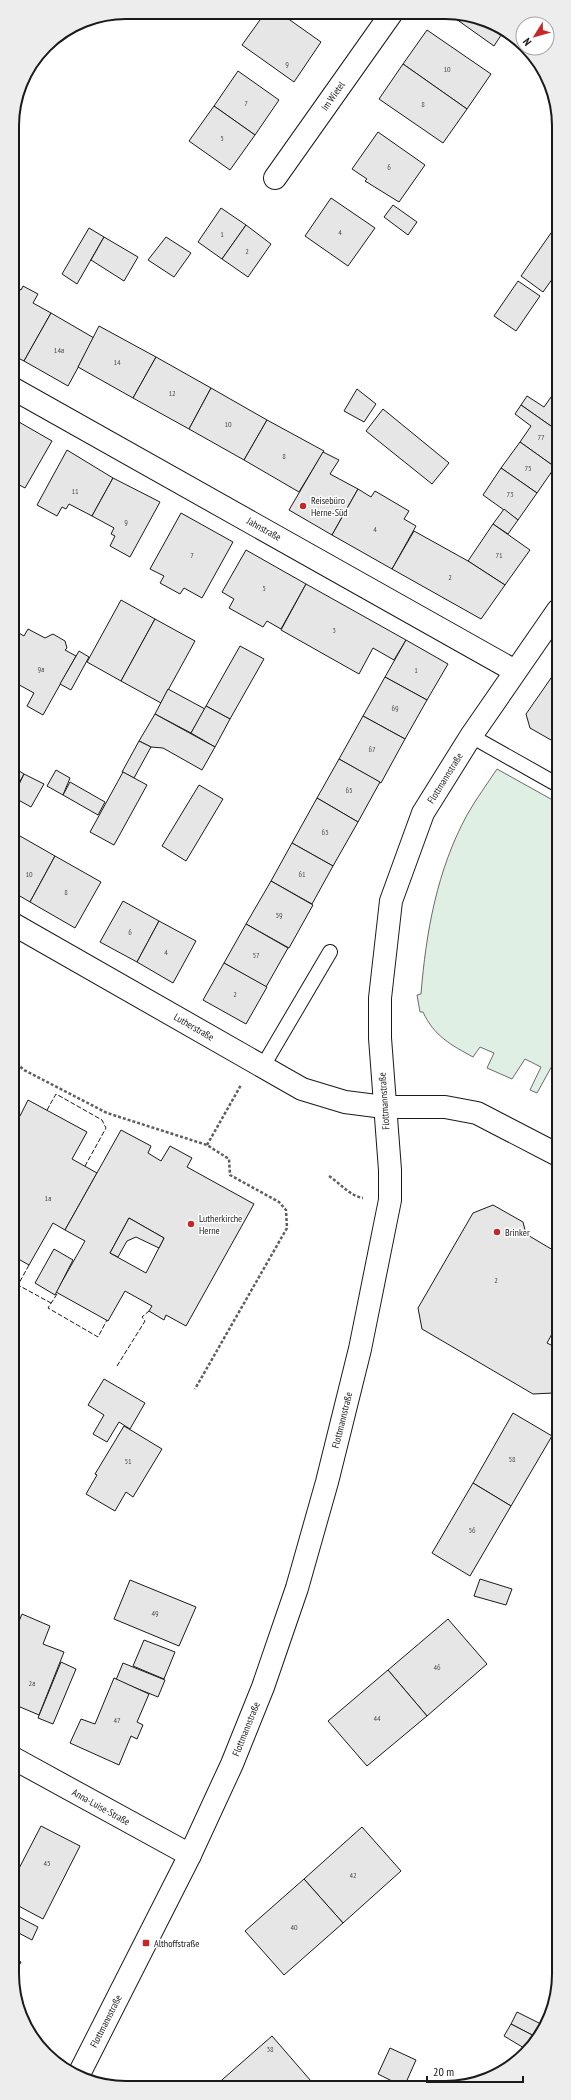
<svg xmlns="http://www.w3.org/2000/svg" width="571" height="2100" viewBox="0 0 571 2100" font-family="'PT Sans Narrow',sans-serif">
  <rect width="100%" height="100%" fill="#fff"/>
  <path fill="#e0efe3" stroke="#6a6a6a" d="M497,769L558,803V1055L537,1093L530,1090L541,1067L525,1059L512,1079L487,1068L494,1053L480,1047L473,1057C451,1045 434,1036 423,1012H420L417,995L421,994C426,932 437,870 467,815C476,799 487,784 497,769Z"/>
  <g fill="#e6e6e6" stroke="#1a1a1a" fill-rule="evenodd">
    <polygon points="265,13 280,13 321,42 294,82 242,45"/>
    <polygon points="449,14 468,14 505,29 494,46"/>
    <polygon points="427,30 491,74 467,109 403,64"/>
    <polygon points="403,64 467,109 443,143 379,99"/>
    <polygon points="238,71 279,100 255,135 214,106"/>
    <polygon points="214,106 255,135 230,170 189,141"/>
    <polygon points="378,132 425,165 399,202 365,181 367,179 352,169"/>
    <polygon points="331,198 375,228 348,266 305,236"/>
    <polygon points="393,205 417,222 408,235 384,217"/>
    <polygon points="221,208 246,225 222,259 198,242"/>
    <polygon points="558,223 558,271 543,292 521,276"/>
    <polygon points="246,225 271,244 248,277 222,259"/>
    <polygon points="89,228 104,237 77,284 62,274"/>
    <polygon points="104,237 138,257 124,281 91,260"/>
    <polygon points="166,237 191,253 174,277 148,260"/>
    <polygon points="518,281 540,296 516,331 494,316"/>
    <polygon points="12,285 21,290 23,286 38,294 33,303 51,313 24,361 12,355"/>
    <polygon points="51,313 94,338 68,386 24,361"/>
    <polygon points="99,326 156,357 133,398 78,367"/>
    <polygon points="558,345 558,358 552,354"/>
    <polygon points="156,357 211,388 189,429 133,398"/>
    <polygon points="211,388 267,420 244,460 189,429"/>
    <polygon points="357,389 376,404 364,422 344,411"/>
    <polygon points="556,390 558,391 558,431 521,405 527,396 544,407"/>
    <polygon points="521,405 558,431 558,462 555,467 520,442 531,426 515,414"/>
    <polygon points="383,409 449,463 432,484 366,431"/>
    <polygon points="12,418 52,441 25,488 12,481"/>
    <polygon points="267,420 324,451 299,492 244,460"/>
    <polygon points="520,442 555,467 537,493 501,468"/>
    <polygon points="67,450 113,478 92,516 69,504 66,509 62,507 57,516 37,505"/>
    <polygon points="323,452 339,460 330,474 358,489 332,535 289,510"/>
    <polygon points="501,468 537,493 518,520 483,495"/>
    <polygon points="113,478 160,502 130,557 110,546 115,536 111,534 114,528 92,516"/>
    <polygon points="358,489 371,497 375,491 409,511 404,519 416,526 392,569 332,535"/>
    <polygon points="504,509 518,520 508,534 493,524"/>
    <polygon points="181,513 233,542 202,598 184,588 180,594 160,583 164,576 150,569"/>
    <polygon points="493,524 530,550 505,585 468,561"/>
    <polygon points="414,531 468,561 505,585 481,619 392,569"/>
    <polygon points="246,550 306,584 281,629 267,621 263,627 229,608 234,599 222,592"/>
    <polygon points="306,584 406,640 394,660 373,648 359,674 281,630"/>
    <polygon points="121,600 155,619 121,681 87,662"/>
    <polygon points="155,619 195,641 161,703 121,681"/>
    <polygon points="12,629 24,636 28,629 45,638 53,634 65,641 67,648 65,650 76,656 43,715 27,706 34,693 12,681"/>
    <polygon points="406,640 448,664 427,700 385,677"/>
    <polygon points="240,646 264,659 230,719 206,706"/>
    <polygon points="79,651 89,657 71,690 60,684"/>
    <polygon points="558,668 558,744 530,728 526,714"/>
    <polygon points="385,677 427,700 405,739 363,716"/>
    <polygon points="168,689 205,709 191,733 155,714"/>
    <polygon points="206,706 230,719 215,747 191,733"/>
    <polygon points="155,714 215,747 202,770 163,748 151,747 139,741"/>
    <polygon points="363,716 405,739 381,783 339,759"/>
    <polygon points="139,741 151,747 134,778 122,772"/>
    <polygon points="339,759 380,782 358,822 317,798"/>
    <polygon points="13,767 24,774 13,794"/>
    <polygon points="56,770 70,778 63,795 47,786"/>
    <polygon points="123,772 147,785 114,845 90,832"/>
    <polygon points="24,774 44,784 31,807 13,797"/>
    <polygon points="70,782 105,802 98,815 63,795"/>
    <polygon points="199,785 223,799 186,861 162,846"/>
    <polygon points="317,798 358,822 333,866 292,843"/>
    <polygon points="13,832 55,856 30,902 13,892"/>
    <polygon points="292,843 333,866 312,904 271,881"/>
    <polygon points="55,856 101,882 75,928 30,902"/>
    <polygon points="271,881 313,905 289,948 246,924"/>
    <polygon points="123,901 159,921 137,962 100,942"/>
    <polygon points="159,921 196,941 173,983 137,962"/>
    <polygon points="246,924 288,948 266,987 224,963"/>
    <polygon points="224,963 267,987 246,1024 203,1000"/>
    <polygon points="28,1100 87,1132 72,1159 97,1173 65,1230 53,1223 29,1265 13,1256 13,1112 20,1116"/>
    <path d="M121,1130L151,1146L148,1153L161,1161L170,1146L192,1158L187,1167L254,1204L186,1326L166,1315L164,1320L149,1311L152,1306L125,1291L108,1321L56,1292L85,1241L65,1230ZM129,1218L164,1238L146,1273L110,1253Z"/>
    <polygon points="493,1205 523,1222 526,1234 558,1253 558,1317 557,1319 558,1323 547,1343 559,1349 559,1382 553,1393 533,1394 422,1329 418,1308 473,1213"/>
    <polygon points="129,1218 164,1238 159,1248 136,1237 127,1241 118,1257 110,1253"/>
    <polygon points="54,1249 73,1260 55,1295 35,1283"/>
    <polygon points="104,1379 145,1403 130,1429 119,1422 107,1442 93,1434 104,1415 88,1405"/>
    <polygon points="513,1413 552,1436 511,1506 473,1483"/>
    <polygon points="124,1426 162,1449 133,1497 126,1492 115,1511 86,1494 97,1475 95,1474"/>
    <polygon points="473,1483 511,1506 470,1576 432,1553"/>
    <polygon points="480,1579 512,1589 506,1605 474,1596"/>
    <polygon points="130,1580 196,1607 179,1646 114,1619"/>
    <polygon points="22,1614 50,1626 43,1644 64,1652 39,1715 13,1704 13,1636"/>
    <polygon points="448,1619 487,1664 427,1716 388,1670"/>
    <polygon points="144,1640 175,1652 164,1679 133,1666"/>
    <polygon points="61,1662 76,1669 53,1724 38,1718"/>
    <polygon points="123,1663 165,1680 158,1697 116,1680"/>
    <polygon points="388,1670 427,1716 367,1766 328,1721"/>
    <polygon points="114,1678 149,1694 137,1722 143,1725 137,1739 131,1736 119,1765 70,1743 81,1719 95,1724"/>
    <polygon points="41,1826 80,1846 43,1919 13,1903 13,1880"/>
    <polygon points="362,1827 401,1871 343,1923 304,1879"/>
    <polygon points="304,1879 343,1923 284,1975 245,1931"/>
    <polygon points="15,1915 38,1927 32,1940 13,1930"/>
    <polygon points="13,1958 21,1962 13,1977"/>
    <polygon points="517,2012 545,2026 538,2038 511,2024"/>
    <polygon points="511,2024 538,2038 529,2051 504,2036"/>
    <polygon points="272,2036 311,2081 306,2086 215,2086"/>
    <polygon points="390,2048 416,2060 404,2087 378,2074"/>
  </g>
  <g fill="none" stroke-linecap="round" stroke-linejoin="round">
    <g stroke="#1a1a1a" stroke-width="16">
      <g id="lane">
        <polyline points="471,736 558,785"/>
        <polyline points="263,1066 330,952"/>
      </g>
    </g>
    <g stroke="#1a1a1a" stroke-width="24">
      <g id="street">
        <polyline points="275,178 391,14"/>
        <polyline points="12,388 515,671"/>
        <polyline points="13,924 302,1089 345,1102 384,1107 445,1107 477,1113 558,1155"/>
        <polyline points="13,1758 190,1855"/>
      </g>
    </g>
    <g stroke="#1a1a1a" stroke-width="24">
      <polyline id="secondary" points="78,2076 190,1855 232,1764 263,1687 297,1588 327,1482 360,1349 390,1200 390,1170 380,1038 380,998 391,901 423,813 471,736 558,610"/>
    </g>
    <g stroke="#5f5f5f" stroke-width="2.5" stroke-dasharray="3 2" stroke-linecap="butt">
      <polyline points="13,1060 24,1070 107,1113 207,1145 229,1159 230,1175 279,1202 286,1210 287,1228 195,1389"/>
      <polyline points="207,1145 241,1085"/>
      <path d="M329,1176C341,1184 350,1196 363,1198"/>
    </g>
    <use href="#lane" stroke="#fff" stroke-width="14"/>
    <use href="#street" stroke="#fff" stroke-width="22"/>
    <use href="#secondary" stroke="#fff" stroke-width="22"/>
    <g stroke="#1a1a1a" stroke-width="1" stroke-dasharray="5 2" stroke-linecap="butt">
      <polyline points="13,1091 18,1094 13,1104"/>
      <polyline points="47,1110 56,1094 102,1120 106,1128 85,1166"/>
      <polyline points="29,1265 18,1285 51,1303"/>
      <polyline points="57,1294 48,1308 98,1337 107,1320"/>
      <polyline points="117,1366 145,1321 142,1317 149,1311"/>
    </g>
  </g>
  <g fill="#c62828" stroke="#fff" stroke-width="1.5">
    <circle cx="303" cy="506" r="4"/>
    <circle cx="191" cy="1224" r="4"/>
    <circle cx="497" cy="1232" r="4"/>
    <rect x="142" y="1939" width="8" height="8" rx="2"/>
  </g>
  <g text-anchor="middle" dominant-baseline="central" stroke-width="3" stroke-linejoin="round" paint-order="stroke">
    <g font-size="8" fill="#4d4d4d">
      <text x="287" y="64">9</text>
      <text x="447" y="69">10</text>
      <text x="246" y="103">7</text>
      <text x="423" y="104">8</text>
      <text x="222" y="138">5</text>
      <text x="389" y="167">6</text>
      <text x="340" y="232">4</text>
      <text x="222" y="234">1</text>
      <text x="247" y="251">2</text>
      <text x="59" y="350">14a</text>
      <text x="117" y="362">14</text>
      <text x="172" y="393">12</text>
      <text x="228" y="424">10</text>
      <text x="541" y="437">77</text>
      <text x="284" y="456">8</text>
      <text x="528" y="468">75</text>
      <text x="75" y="491">11</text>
      <text x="510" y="494">73</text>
      <text x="126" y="522">9</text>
      <text x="375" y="529">4</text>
      <text x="192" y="555">7</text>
      <text x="499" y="555">71</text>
      <text x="450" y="577">2</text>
      <text x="264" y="588">5</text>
      <text x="334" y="630">3</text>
      <text x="41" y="669">9a</text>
      <text x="416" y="670">1</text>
      <text x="395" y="708">69</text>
      <text x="372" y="749">67</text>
      <text x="349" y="790">65</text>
      <text x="325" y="832">63</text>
      <text x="29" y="874">10</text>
      <text x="302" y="874">61</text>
      <text x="66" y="892">8</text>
      <text x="279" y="915">59</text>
      <text x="130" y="932">6</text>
      <text x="166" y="952">4</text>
      <text x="256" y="955">57</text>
      <text x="235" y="994">2</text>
      <text x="48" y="1198">1a</text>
      <text x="496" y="1280">2</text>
      <text x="512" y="1459">58</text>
      <text x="128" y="1461">51</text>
      <text x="472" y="1530">56</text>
      <text x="155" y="1613">49</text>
      <text x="437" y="1667">46</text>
      <text x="32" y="1683">2a</text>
      <text x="377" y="1718">44</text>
      <text x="117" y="1720">47</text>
      <text x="47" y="1863">45</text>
      <text x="353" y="1875">42</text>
      <text x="294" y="1927">40</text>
      <text x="270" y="2049">38</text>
    </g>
    <g font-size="10" fill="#1a1a1a" stroke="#fff">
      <text transform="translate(333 96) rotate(-55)">Im Wietel</text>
      <text transform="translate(264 529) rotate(29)">Jahnstraße</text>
      <text transform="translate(445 778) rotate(-58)">Flottmannstraße</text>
      <text transform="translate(194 1027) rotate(30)">Lutherstraße</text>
      <text transform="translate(384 1101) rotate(-94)">Flottmannstraße</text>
      <text transform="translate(342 1420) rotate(-76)">Flottmannstraße</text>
      <text transform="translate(246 1729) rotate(-68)">Flottmannstraße</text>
      <text transform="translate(101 1807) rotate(29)">Anna-Luise-Straße</text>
      <text transform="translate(106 2021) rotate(-63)">Flottmannstraße</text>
    </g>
    <g font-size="10" fill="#1a1a1a" stroke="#fff" text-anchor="start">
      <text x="311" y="500">Reisebüro<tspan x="311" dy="12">Herne-Süd</tspan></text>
      <text x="199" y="1218">Lutherkirche<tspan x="199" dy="12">Herne</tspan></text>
      <text x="505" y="1232">Brinker</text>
      <text x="154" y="1943">Althoffstraße</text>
    </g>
  </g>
  <path d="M0 0H571V2100H0ZM126 19H445A107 107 0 0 1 552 126V1974A107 107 0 0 1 445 2081H126A107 107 0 0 1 19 1974V126A107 107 0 0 1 126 19Z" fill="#ededed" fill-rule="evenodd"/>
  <path fill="none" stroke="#1a1a1a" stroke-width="2" d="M126 19H445A107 107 0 0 1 552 126V1974A107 107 0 0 1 445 2081H126A107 107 0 0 1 19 1974V126A107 107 0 0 1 126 19Z"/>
  <g transform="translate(535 36) rotate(233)"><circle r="19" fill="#ffffff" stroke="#a3a3a3"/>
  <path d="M0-3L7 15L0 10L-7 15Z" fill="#c62828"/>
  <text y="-6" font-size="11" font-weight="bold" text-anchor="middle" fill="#1a1a1a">N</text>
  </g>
  <path d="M427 2076v6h96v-6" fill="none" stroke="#1a1a1a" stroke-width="2"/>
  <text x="433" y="2076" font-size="12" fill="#1a1a1a" stroke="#ffffff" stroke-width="3" paint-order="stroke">20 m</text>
</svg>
